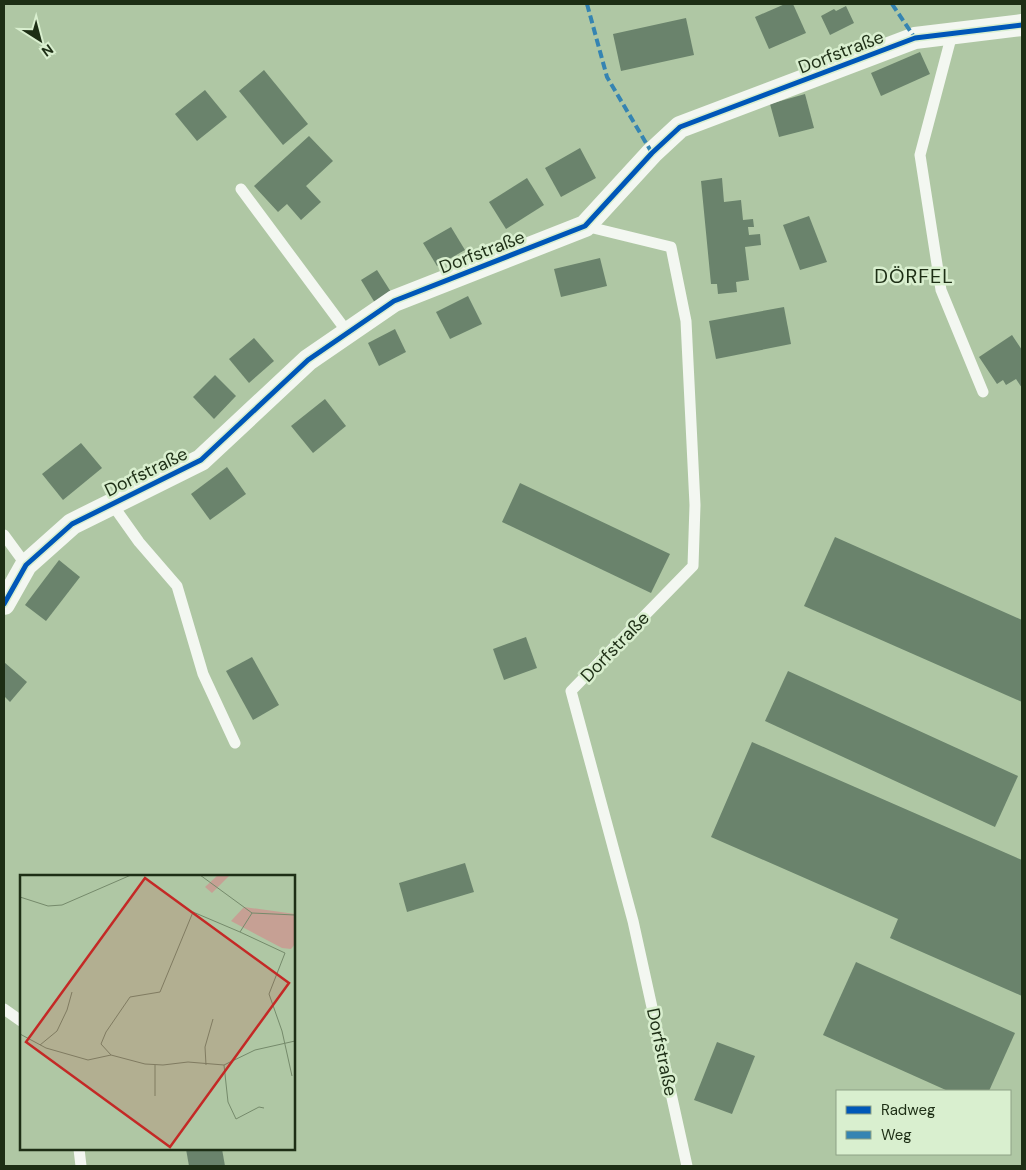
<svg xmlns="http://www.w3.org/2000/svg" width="1026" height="1170" viewBox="0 0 1026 1170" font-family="'DM Sans',sans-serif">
  <rect width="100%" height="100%" fill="#afc7a4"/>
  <g fill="#6a836c">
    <polygon points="785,4 793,4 806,33 769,49 755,17"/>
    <polygon points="846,6 854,23 830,35 821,16 834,9 836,11"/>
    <polygon points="686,18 694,55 621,71 613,34"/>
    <polygon points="920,52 930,74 881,96 871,73"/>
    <polygon points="264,70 308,124 283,145 239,91"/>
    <polygon points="205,90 227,117 197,141 175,114"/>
    <polygon points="805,94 814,128 779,137 770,104"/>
    <polygon points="309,136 333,161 306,186 321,202 301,220 287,204 278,212 254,186"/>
    <polygon points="580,148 596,178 561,197 545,168"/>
    <polygon points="527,178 544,205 506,229 489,202"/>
    <polygon points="722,178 724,202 741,200 743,220 753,219 754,227 748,227 749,235 760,234 761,245 745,247 749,280 736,282 737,292 718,294 717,284 711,284 701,181"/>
    <polygon points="809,216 827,262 800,270 783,225"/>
    <polygon points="451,227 465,250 437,266 423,243"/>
    <polygon points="600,258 607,286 561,297 554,269"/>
    <polygon points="377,270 391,292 375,303 361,280"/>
    <polygon points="468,296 482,324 450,339 436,312"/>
    <polygon points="784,307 791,344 716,359 709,321"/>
    <polygon points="395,329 406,352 379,366 368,343"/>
    <polygon points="1012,335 1022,350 1022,388 1016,379 1006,385 1003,380 997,384 979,357"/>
    <polygon points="254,338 274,361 249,383 229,359"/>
    <polygon points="215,375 236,396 214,419 193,397"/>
    <polygon points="325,399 346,426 313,453 291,426"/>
    <polygon points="81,443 102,468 63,500 42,474"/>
    <polygon points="227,467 246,494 210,520 191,494"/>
    <polygon points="520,483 670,554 651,593 502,522"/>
    <polygon points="835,537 1022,620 1022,702 804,606"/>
    <polygon points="59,560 80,577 46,621 25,605"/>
    <polygon points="526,637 537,668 504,680 493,649"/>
    <polygon points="252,657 279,705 253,720 226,671"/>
    <polygon points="4,662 27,682 10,702 4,696"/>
    <polygon points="788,671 1018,776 995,827 765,721"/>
    <polygon points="752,742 1022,860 1022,996 890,938 898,919 711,837"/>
    <polygon points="465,863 474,892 407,912 399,883"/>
    <polygon points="856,962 1015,1033 989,1091 948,1091 823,1035"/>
    <polygon points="717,1042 755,1056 732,1114 694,1100"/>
    <polygon points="186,1149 222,1149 225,1166 189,1166"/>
  </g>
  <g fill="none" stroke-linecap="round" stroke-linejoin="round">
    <g stroke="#f3f7f1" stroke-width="11">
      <polyline points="952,34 920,155 941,290 983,392"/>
      <polyline points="241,189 348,333"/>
      <polyline points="585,226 671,247 686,321 695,505 693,566 571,691 633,921 687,1166"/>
      <polyline points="112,504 139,542 177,586 203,674 235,743"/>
      <polyline points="4,535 26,565"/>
      <polyline points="4,1009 21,1021"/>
      <polyline points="79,1149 81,1166"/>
    </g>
    <polyline stroke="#f3f7f1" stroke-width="22" points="4,604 26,565 72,524 201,460 308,360 394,301 585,226 652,153 680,127 915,38 1022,25"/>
    <g stroke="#3584b2" stroke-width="4" stroke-dasharray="8 4" stroke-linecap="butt">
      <polyline points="587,4 607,77 652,153"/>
      <polyline points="892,4 915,38"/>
    </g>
    <g stroke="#d9efcf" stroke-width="8">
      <polyline id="cycleway" points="4,604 26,565 72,524 201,460 308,360 394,301 585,226 652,153 680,127 915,38 1022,25"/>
    </g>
    <use href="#cycleway" stroke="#0057b8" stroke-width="5"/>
  </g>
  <g text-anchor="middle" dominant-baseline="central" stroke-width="5" stroke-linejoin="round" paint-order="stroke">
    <g font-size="18" fill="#1d2e15" stroke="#d9efcf">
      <text transform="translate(841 52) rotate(-21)">Dorfstraße</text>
      <text transform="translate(482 252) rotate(-21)">Dorfstraße</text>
      <text transform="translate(146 472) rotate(-26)">Dorfstraße</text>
      <text transform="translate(615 647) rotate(-46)">Dorfstraße</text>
      <text transform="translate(662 1052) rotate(78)">Dorfstraße</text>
    </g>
    <g font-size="20" letter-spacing="1" fill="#1d2e15" stroke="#d9efcf">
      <text x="914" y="276">DÖRFEL</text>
    </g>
  </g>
  <g transform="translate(20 875)">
    <rect width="275" height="275" fill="#afc7a4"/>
    <path d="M224,32L275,39V69L271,74L262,73L211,46Z" fill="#c6a094"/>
    <path d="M198,0H210L192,18L185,12Z" fill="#c6a094"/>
    <path fill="none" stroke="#758a6b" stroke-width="1" d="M180,0L232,38M0,22L28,31L42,30L111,0M220,57L265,78L249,119L262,156L272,201M0,159L26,173L68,185L91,180L125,189L143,190L168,187L204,190L235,175L275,166M20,170L37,156L47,135L52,117M91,180L81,169L86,157L110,122L140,117L173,37L220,57L232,38L275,40M135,190V221M186,190L185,172L193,144M204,190L208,227L216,244L239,232L244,233"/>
    <path fill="#c42926" fill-opacity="0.15" stroke="#c42926" stroke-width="2.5" d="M125,3L269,108L150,272L6,167Z"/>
    <rect width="275" height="275" fill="none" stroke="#1d2e15" stroke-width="2.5"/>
  </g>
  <rect width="1026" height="1170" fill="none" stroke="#1d2e15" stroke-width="10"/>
  <rect x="836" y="1090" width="175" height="65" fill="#d9efcf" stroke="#8ea285"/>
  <rect x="846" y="1106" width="25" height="8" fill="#0057b8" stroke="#8ea285"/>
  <text x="881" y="1115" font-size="15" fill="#1d2e15">Radweg</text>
  <rect x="846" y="1131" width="25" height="8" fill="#3584b2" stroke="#8ea285"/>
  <text x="881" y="1140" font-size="15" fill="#1d2e15">Weg</text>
  <g transform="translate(40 40) rotate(144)" stroke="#d9efcf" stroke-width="4" paint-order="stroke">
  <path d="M0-4L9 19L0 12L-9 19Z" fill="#1d2e15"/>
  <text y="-8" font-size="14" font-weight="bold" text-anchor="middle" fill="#1d2e15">N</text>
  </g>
</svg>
